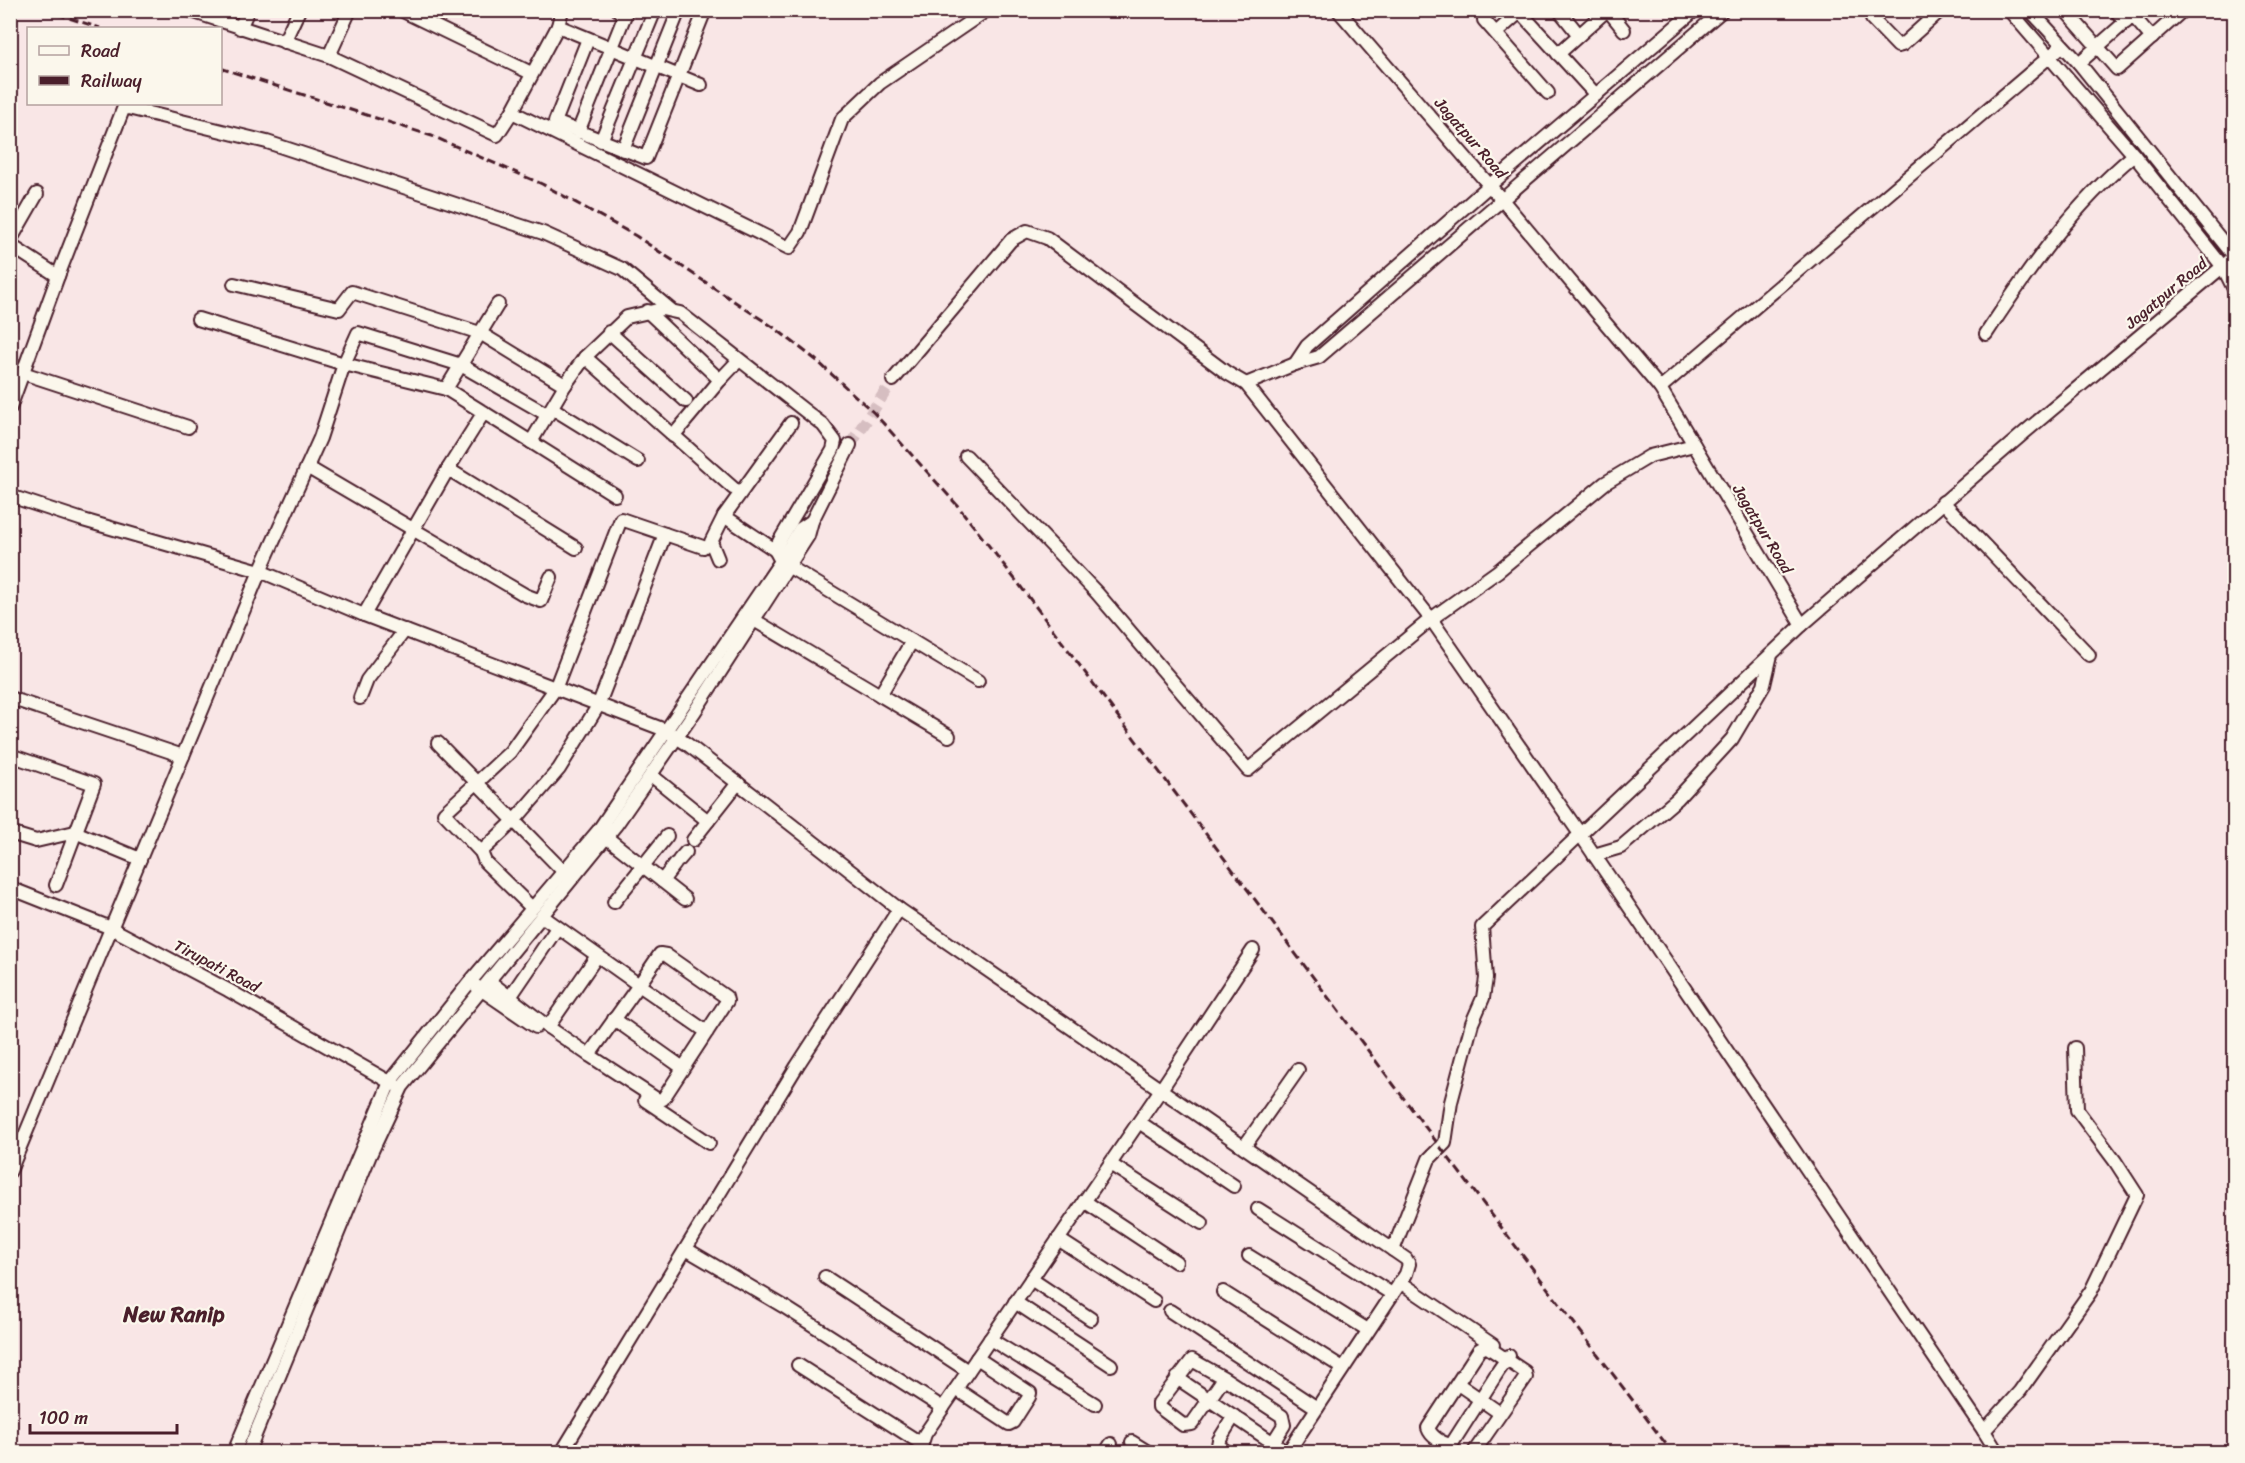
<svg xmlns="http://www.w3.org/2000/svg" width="2245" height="1463" viewBox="0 0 2245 1463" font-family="Sriracha,sans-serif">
  <rect width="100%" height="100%" fill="#f9e6e6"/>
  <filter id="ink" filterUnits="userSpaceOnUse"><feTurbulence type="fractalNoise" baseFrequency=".0167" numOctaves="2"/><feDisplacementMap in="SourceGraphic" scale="12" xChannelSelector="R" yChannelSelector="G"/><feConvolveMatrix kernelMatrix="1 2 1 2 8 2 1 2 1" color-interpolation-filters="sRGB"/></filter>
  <g filter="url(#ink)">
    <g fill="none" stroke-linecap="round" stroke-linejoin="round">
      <polyline stroke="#d6bec1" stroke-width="12" stroke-dasharray="12 6" stroke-linecap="butt" points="850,445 893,380"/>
      <g stroke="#4a1f2b" stroke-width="16">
        <g id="minor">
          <polyline points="188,10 329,56 497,135 512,112"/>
          <polyline points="401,10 531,73"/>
          <polyline points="562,10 558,26 512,112 789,248 800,232 842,119 880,83 987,10"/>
          <polyline points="1338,10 1503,201 1660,388 1802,625 2025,432 2234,257"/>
          <polyline points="1491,10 1484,16 1484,20 1548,93"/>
          <polyline points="1559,10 1579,35"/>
          <polyline points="1608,10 1624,30"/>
          <polyline points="2009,10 2134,155 2223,267 2234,289"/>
          <polyline points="2030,10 2079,63 2234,256"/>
          <polyline points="2065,10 2117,69 2183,10"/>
          <polyline points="2115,10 2126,22"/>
          <polyline points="1520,12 1596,95"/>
          <polyline points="2133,16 2152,38"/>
          <polyline points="1872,19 1898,46 1902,45 1941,10"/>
          <polyline points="558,26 701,85"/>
          <polyline points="240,28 248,10"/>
          <polyline points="1496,33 1522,10"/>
          <polyline points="588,39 555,122 646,158 705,10"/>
          <polyline points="284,42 299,10"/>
          <polyline points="1558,54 1607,10"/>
          <polyline points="329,56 350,10"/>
          <polyline points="2079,63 2139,10"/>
          <polyline points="578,132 625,15 618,10"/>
          <polyline points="601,141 655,10"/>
          <polyline points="623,150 679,10"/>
          <polyline points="10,241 37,194"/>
          <polyline points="10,245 58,276 10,408"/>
          <polyline points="58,276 124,107 267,142 543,233 622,269 671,310"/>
          <polyline points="234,284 339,309 352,292 480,333 565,385"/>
          <polyline points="647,311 720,380 673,436"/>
          <polyline points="198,319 344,364 358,333 461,365 548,415"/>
          <polyline points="609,332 686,401"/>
          <path d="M1986,334C2029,269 2073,205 2134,155"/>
          <polyline points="585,357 733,488"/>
          <polyline points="1295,364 1307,346 1490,185 1695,10"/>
          <polyline points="23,373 188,427"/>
          <polyline points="720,380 739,360"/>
          <polyline points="893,380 1011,240 1027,231 1047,238 1227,373 1246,384 1431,619 1580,834 1984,1431 1997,1452"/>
          <polyline points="1246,384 1295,364 1319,357 1723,10"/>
          <polyline points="1660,388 2062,46"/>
          <polyline points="446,389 498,304"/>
          <polyline points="552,408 638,461"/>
          <polyline points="531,442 615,495"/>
          <polyline points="966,456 1097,593 1248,770 1431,619 1498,571 1605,483 1650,456 1694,445"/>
          <polyline points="307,467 525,595 541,601 551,577"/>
          <polyline points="448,469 484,412"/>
          <polyline points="10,496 83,520 260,571 364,615 665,730 687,744 765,804 899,909 1406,1259 1409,1264 1406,1274 1288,1452"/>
          <polyline points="1943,502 2089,655"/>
          <polyline points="775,550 724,516 791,423"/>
          <polyline points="718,559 711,542 724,516"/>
          <polyline points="788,566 978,681"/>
          <polyline points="364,615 448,469 576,548"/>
          <polyline points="754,620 880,695"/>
          <polyline points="912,641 880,695 949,736"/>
          <polyline points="10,698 183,756"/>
          <polyline points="360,698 367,680 405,630"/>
          <polyline points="438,743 564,872"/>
          <polyline points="10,755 94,784 56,885"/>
          <polyline points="651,775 708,821 738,783"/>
          <polyline points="10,833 36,841 75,832 140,859"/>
          <polyline points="606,837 662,881 675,864"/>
          <polyline points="693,840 708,821"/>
          <polyline points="481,852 514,821 559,769 598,706 665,534"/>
          <polyline points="1594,855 1621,847 1677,799 1732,739 1764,685 1771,655"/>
          <polyline points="679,860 686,852"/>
          <polyline points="662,881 685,899"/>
          <polyline points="10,888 111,928 228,990 395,1085"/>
          <polyline points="614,902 667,836"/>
          <polyline points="532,908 485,862 481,852 444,813 510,752 555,689 621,519 703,547"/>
          <polyline points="489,981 548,1027 589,1055 639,985 542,916"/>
          <polyline points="476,986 536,1027"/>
          <polyline points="510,997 557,928"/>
          <polyline points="614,1019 683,1068"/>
          <polyline points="548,1027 597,956"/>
          <polyline points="589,1055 658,1100 663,1099 727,1001 726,997 666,955 660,954 639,985 707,1032"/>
          <polyline points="645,1100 709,1143"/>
          <polyline points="1139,1122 1234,1186"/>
          <polyline points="1244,1147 1298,1070"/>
          <polyline points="1110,1164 1202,1223"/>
          <polyline points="10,1171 260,571 320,438 344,364 446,389 531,442 565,385 585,357 627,317 662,309 680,313 823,425 835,441 833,450 780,540 775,550 781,561"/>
          <polyline points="1084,1201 1176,1262"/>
          <polyline points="1258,1209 1392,1294"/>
          <polyline points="1058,1239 1154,1301"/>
          <polyline points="686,1249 783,1306 943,1408"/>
          <polyline points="1393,1250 1429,1159 1445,1143 1451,1102 1472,1023 1483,998 1486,978 1482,927 1802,625"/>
          <polyline points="1249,1256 1368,1330"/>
          <polyline points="825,1277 968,1371"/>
          <polyline points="1031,1279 1091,1319"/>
          <polyline points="1400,1282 1493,1345"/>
          <polyline points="1223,1292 1343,1368"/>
          <polyline points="1015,1302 1111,1365"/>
          <polyline points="1170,1311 1317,1408"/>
          <polyline points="990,1339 1095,1404"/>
          <polyline points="798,1365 922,1444"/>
          <polyline points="1177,1378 1278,1446"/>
          <polyline points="1224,1378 1192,1360 1159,1403 1159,1407 1183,1425 1192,1424 1224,1378 1282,1416 1284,1425 1267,1452"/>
          <polyline points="1458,1384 1500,1413"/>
          <polyline points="956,1389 1009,1424 1013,1422 1029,1397 1030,1393 977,1358"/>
          <polyline points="1984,1431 2020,1391 2091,1291 2137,1195 2115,1161 2077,1110 2075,1048"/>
          <polyline points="1132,1442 1148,1452"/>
          <polyline points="234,1452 390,1082 469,983 598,831 781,561 800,529 812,521"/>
          <polyline points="248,1452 370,1155 402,1087 616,825 695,711 808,536 812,521 850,445"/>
          <polyline points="562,1452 797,1066 899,909"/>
          <polyline points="919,1452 925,1434 1160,1091 1253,950"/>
          <polyline points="1106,1452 1111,1444"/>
          <polyline points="1227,1452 1218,1445 1219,1440 1234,1416"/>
          <path d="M1474,1452L1526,1377L1525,1372L1486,1346L1479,1350L1428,1428C1431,1437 1442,1443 1450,1445L1453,1442L1499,1370L1509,1356"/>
        </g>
      </g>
      <use href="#minor" stroke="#fbf7ec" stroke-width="12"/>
      <g stroke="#4a1f2b" stroke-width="3" stroke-dasharray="9 4.5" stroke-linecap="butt">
        <polyline points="44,10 100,28"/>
        <polyline points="220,68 432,136 542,184 636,236 776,329 816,360 874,413 957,505 1018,583 1438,1144 1672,1452"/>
      </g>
    </g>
  </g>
  <g text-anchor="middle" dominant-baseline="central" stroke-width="4.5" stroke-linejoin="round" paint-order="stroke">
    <g font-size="16" fill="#4a1f2b" stroke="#fbf7ec">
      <text transform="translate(1471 138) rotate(49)">Jagatpur Road</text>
      <text transform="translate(2166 293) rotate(-40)">Jagatpur Road</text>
      <text transform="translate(1763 529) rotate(59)">Jagatpur Road</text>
      <text transform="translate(217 966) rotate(28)">Tirupati Road</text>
    </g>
    <g font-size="22" font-weight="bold" fill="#4a1f2b" stroke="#fbf7ec">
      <text x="174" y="1314">New Ranip</text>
    </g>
  </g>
  <rect width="2245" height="1463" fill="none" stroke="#fbf7ec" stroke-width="36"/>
  <rect x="18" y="18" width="2209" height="1427" fill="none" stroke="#4a1f2b" stroke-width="2" filter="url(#ink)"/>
  <rect x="27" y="27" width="195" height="78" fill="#fbf7ec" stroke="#b4a19f" stroke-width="1.5"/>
  <rect x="39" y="46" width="30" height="9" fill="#fbf7ec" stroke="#b4a19f" stroke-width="1.5"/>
  <text x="81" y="57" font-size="18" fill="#4a1f2b">Road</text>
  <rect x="39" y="76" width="30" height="9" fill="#4a1f2b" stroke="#b4a19f" stroke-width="1.5"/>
  <text x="81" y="87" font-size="18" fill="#4a1f2b">Railway</text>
  <path d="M30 1424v9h147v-9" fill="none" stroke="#4a1f2b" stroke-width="3"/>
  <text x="39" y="1424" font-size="18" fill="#4a1f2b" stroke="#fbf7ec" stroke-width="4.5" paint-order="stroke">100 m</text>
</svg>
